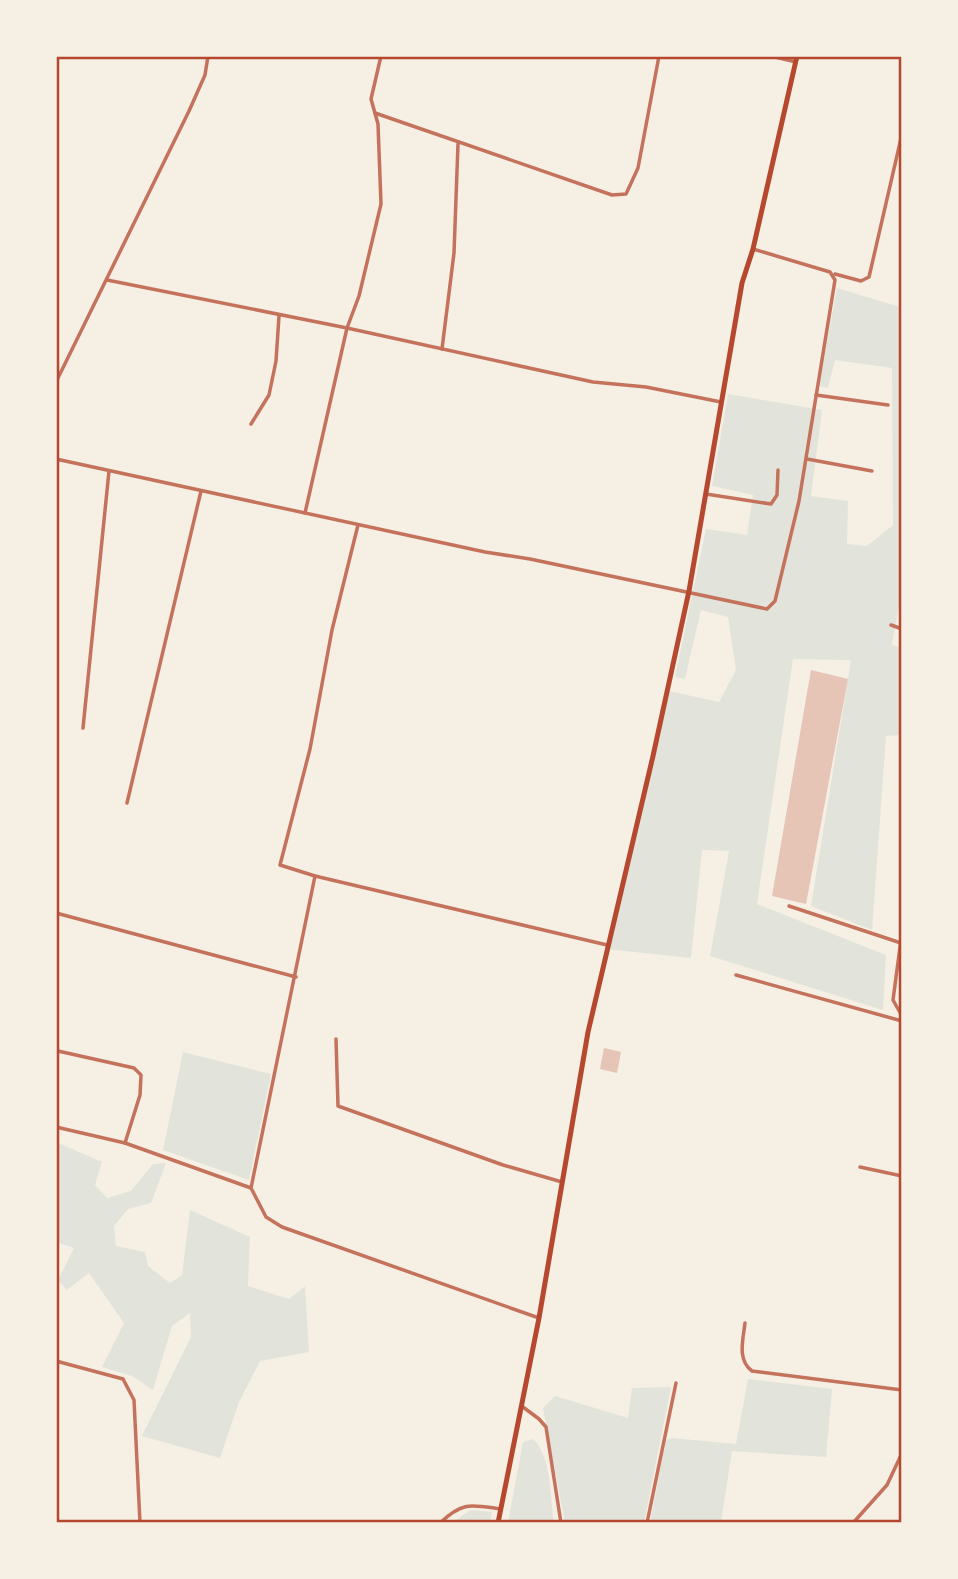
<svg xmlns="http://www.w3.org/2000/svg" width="958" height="1579" viewBox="0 0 958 1579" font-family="'Libre Baskerville',serif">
  <rect width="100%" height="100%" fill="#f6efe4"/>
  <g fill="#e2e4dc">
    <polygon points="837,288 900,307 902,303 902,588 892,645 902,648 902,735 886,736 872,930 811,906 851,660 793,659 757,904 886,955 883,1010 710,956 729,851 702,850 691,958 606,949 669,691 719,702 736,670 728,617 701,610 685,679 675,677 706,529 747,535 753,495 712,486 728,394 822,410 811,496 848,501 847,544 867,546 893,525 892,368 835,360 828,388 819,386"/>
    <polygon points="183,1052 271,1074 249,1180 163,1150"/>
    <polygon points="56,1142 102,1162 95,1185 107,1198 131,1191 153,1164 166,1163 151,1203 128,1209 114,1226 116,1246 145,1252 148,1266 170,1283 182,1275 190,1210 250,1237 248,1286 289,1299 305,1286 309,1352 260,1361 239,1402 220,1458 142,1436 191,1337 190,1313 172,1326 153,1390 132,1376 102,1367 124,1323 89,1273 67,1290 58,1280 74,1248 56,1242"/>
    <polygon points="748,1379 832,1389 826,1457 732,1451 721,1522 735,1523 650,1523 666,1440 672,1438 736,1444"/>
    <polygon points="671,1387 644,1523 565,1523 543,1408 555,1396 628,1418 632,1388"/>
    <path d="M533,1439C552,1457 550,1497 554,1523H508L523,1442Z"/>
    <polygon points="471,1510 492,1512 490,1523 451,1523"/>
  </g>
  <g fill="#e6c5b7">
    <polygon points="811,670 848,679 806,904 772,896"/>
    <polygon points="604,1048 621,1052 617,1073 600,1069"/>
  </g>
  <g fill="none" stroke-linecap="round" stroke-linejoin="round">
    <g stroke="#c5725c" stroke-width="3.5">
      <polyline points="771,56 796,62"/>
      <polyline points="375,113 612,195 626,194 638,168 659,56"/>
      <polyline points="835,274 861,281 869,277 902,134"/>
      <polyline points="107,280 347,328 593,382 646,387 721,402"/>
      <polyline points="442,349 454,253 458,144"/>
      <polyline points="56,382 189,111 205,75 208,56"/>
      <polyline points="816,395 888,405"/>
      <polyline points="251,424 269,395 276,361 279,316"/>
      <polyline points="56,459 485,552 530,559 767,609 775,601 799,501 835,280 830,272 753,249"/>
      <polyline points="807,459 872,471"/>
      <polyline points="706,494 771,504 777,495 778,470"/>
      <polyline points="305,513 347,328 359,296 381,204 378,124 371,99 381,56"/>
      <polyline points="358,525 332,630 310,749 280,865 315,876 607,945"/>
      <polyline points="891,625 902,629"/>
      <polyline points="83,728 109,471"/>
      <polyline points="127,803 201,491"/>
      <polyline points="789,906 901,943"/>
      <polyline points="56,913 296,977"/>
      <polyline points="902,932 893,1000 902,1016"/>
      <polyline points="736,975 902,1021"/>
      <polyline points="336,1039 338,1106 503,1165 562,1182"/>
      <polyline points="56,1057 58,1051 134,1068 141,1075 140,1095 125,1143"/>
      <polyline points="56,1127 125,1143 251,1188 266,1217 282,1227 539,1318"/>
      <polyline points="860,1167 902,1176"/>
      <polyline points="251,1188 315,876"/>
      <path d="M745,1323C743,1340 737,1360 752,1371L902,1390"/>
      <polyline points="56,1361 123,1379 134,1400 140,1523"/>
      <polyline points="523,1407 539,1419 546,1427 561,1523"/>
      <path d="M440,1523C463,1501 471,1505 501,1509"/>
      <polyline points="647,1523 676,1383"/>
      <polyline points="853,1523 887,1485 902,1453"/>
    </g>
    <polyline stroke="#b5482f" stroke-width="5" points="498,1523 539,1318 588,1032 653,756 689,591 742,283 753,249 797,56"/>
  </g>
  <rect width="958" height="1579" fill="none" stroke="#f6efe4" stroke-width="116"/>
  <rect x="58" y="58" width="842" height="1463" fill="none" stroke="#b5482f" stroke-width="2.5"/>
</svg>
